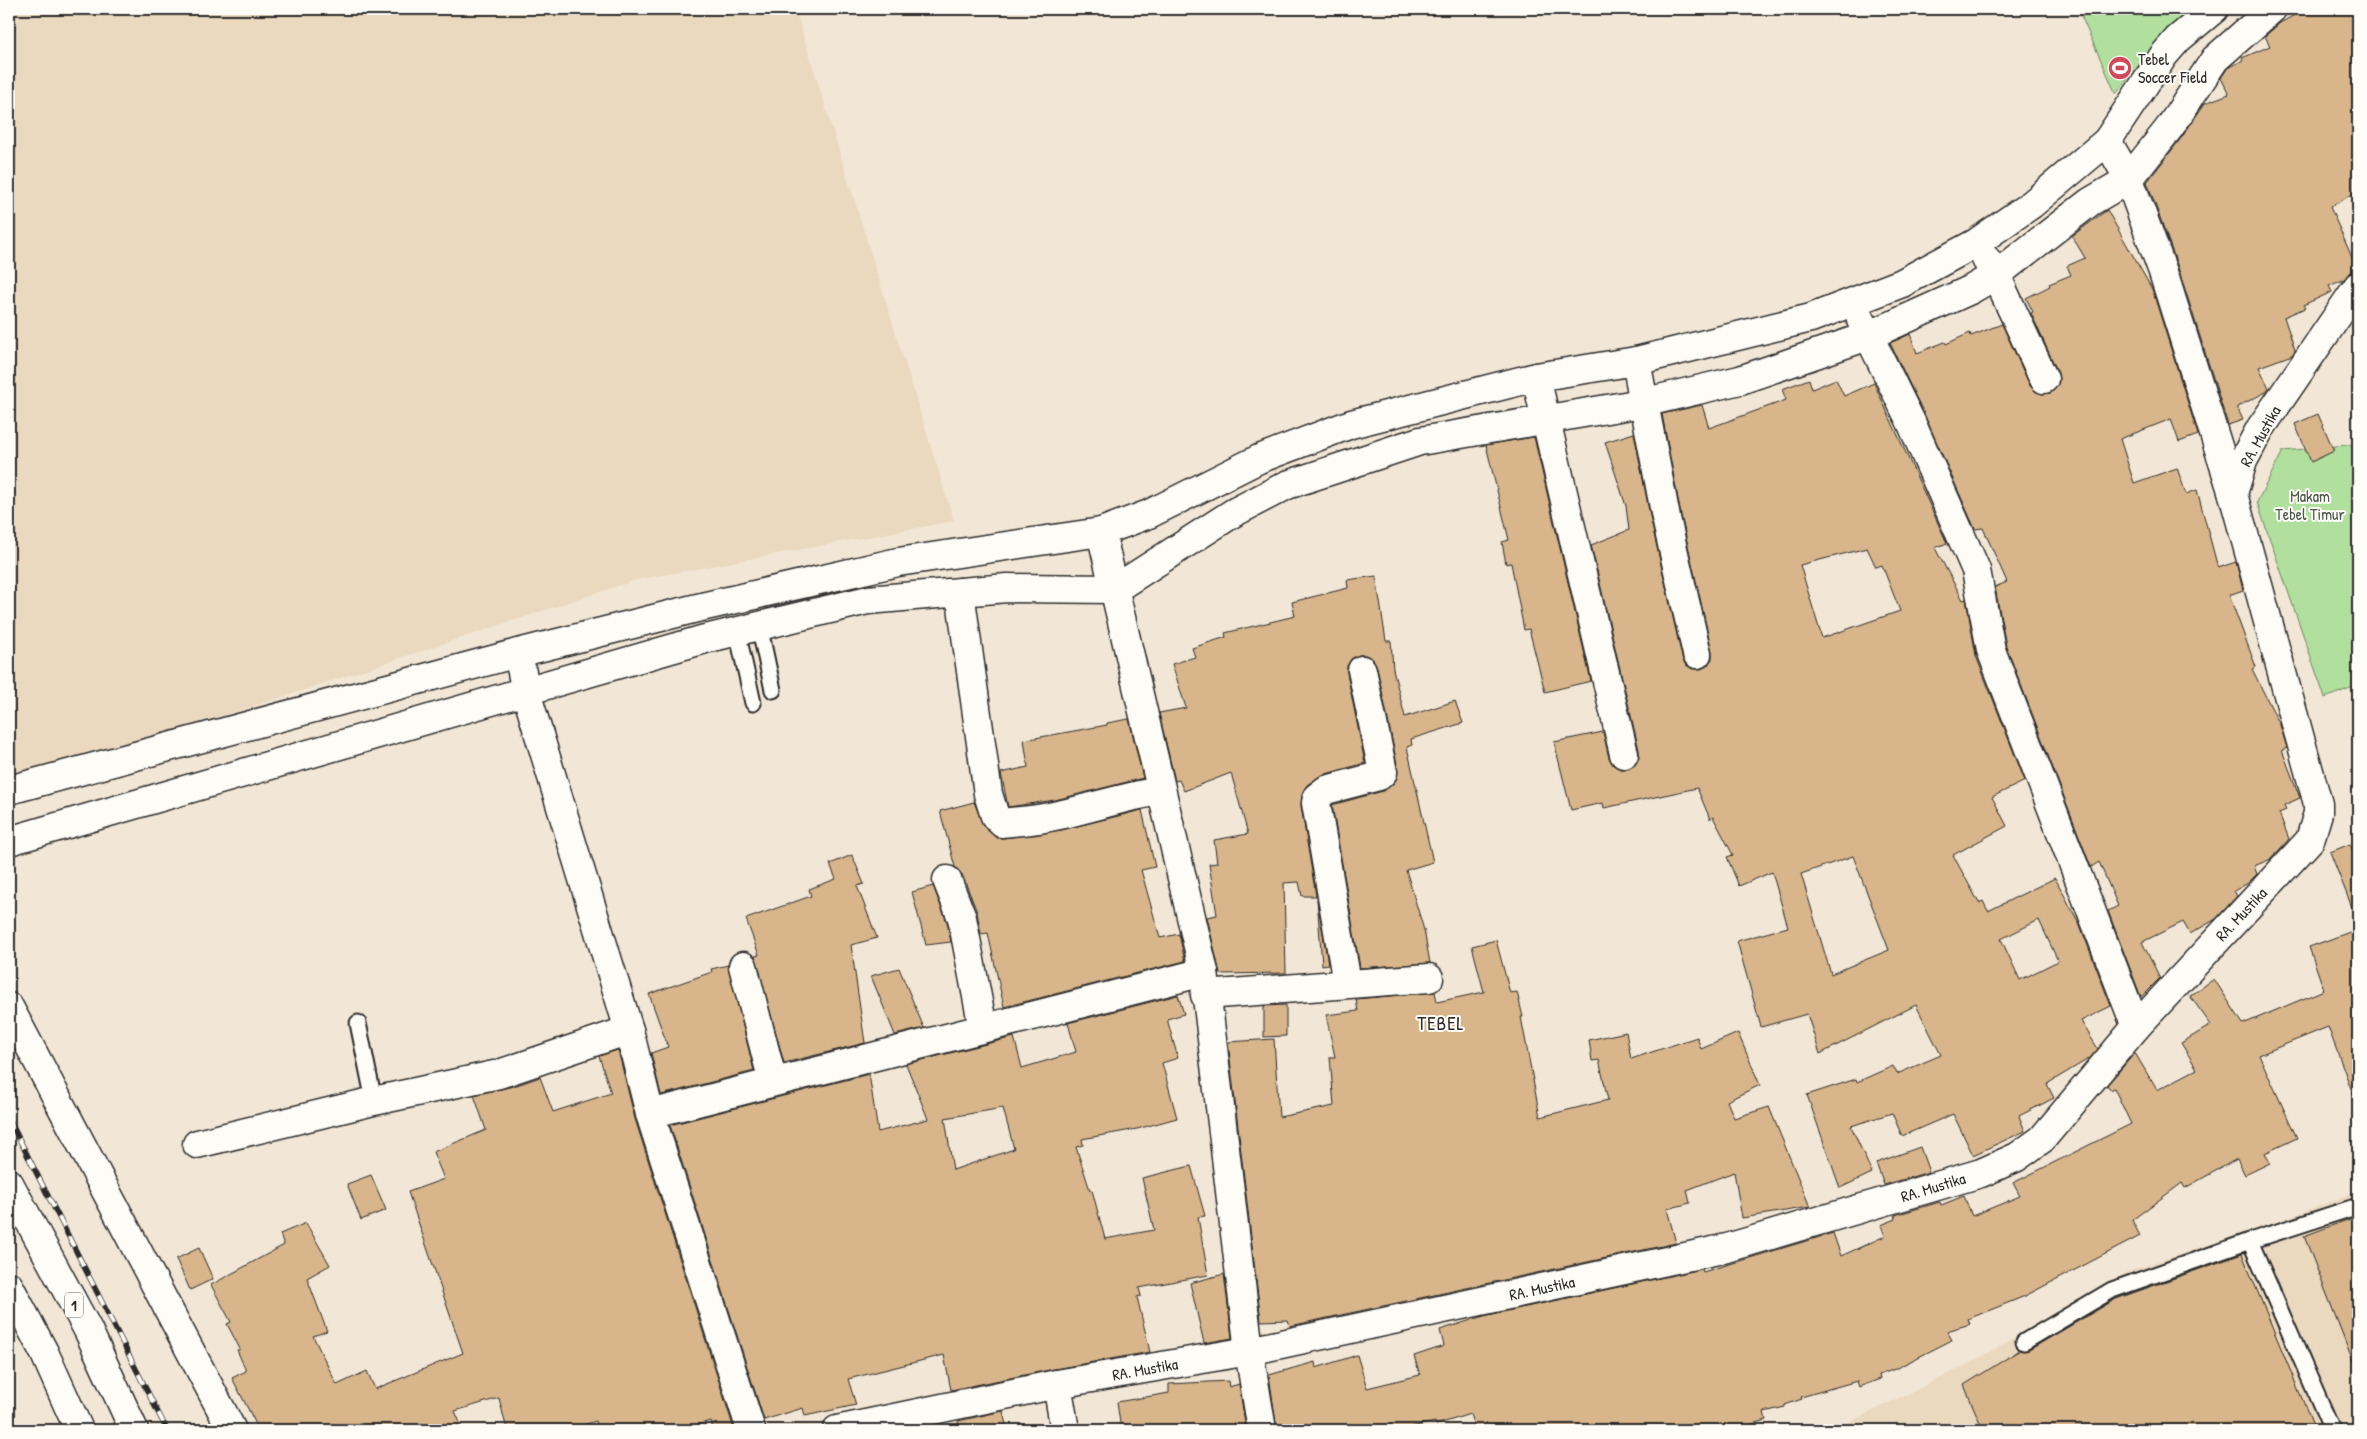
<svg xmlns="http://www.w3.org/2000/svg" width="2367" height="1439" viewBox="0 0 2367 1439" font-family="'Patrick Hand',sans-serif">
  <rect width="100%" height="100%" fill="#f2e7d6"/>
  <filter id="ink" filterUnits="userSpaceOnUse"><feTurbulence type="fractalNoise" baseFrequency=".02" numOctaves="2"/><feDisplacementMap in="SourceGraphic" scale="10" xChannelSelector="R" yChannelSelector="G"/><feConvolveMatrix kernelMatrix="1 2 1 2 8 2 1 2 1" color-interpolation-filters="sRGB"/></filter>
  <g filter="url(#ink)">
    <g fill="#ead8bf">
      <polygon points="9,9 795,9 954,521 636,580 249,708 9,775"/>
      <polygon points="2358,1191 2358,1430 1833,1430 1949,1374 2020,1336 2129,1271 2260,1228"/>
    </g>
    <g fill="#b0df9e" stroke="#6e8564">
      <polygon points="2078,9 2197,9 2158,41 2116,94"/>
      <polygon points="2358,444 2358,685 2325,698 2257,502 2283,451"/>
    </g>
    <g fill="#d8b58a" stroke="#2b2b2b" fill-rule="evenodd">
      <polygon points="2305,9 2358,9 2358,191 2330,207 2358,271 2351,272 2343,280 2329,286 2332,292 2303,305 2305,308 2284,317 2295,350 2292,355 2259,367 2269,388 2266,392 2237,407 2243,420 2228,425 2178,267 2147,182 2182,137 2205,103 2229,94 2221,78 2227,69 2243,60 2242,58 2270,46 2265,36 2280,23"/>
      <polygon points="2107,210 2152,289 2198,435 2179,442 2171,419 2120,439 2134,483 2177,468 2186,494 2197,490 2218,568 2236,562 2243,590 2229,595 2256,667 2252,669 2280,725 2287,748 2282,750 2300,798 2284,805 2286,810 2279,813 2289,839 2271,859 2254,866 2257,874 2248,883 2234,891 2237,896 2216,919 2190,934 2183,922 2142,942 2160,978 2141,997 2108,911 2118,906 2099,862 2091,867 2006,646 1995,587 2007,582 1983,528 1975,529 1925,416 1890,343 1910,334 1917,353 1945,342 1946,344 1970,333 1971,336 2002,324 2030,386 2035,391 2042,394 2051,393 2056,388 2059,381 2058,373 2031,313 2033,312 2026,298 2050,286 2049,284 2071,275 2067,266 2085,258 2072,236"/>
      <path d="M1809,379L1812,389L1836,379L1844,396L1874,383L1947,543L1935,548L1963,600L1966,599L1976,656L2025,781L1992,797L2007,826L1953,855L1979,903L1983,901L1988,911L2055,878L2080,925L2111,1006L2081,1021L2098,1049L2090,1058L2047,1084L2054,1098L2019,1116L2025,1131L1973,1155L1953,1114L1902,1136L1892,1113L1851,1126L1872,1173L1840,1188L1807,1095L1856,1079L1857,1082L1893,1066L1897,1074L1941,1055L1916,1005L1820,1054L1807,1014L1761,1027L1737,941L1788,927L1772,872L1739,886L1727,857L1733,855L1713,817L1710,819L1697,788L1604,808L1603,803L1571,810L1554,742L1603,732L1609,758L1613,765L1620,769H1628L1635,765L1639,758V750L1591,545L1629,530L1626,506L1605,442L1634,433L1651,521L1682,657L1685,664L1692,669H1701L1707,666L1712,659V651L1681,515L1662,414L1702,405L1709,428L1786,400L1782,389ZM1867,548L1876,567L1882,565L1900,611L1822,638L1800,565ZM1853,856L1889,950L1831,974L1801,874ZM2039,920L2058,961L2020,980L2001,939Z"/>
      <polygon points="2318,414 2334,451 2311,462 2295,424"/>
      <polygon points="1534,437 1591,681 1545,692 1529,629 1524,630 1511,563 1506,564 1502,542 1509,540 1486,445"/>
      <polygon points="1376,576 1386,641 1391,641 1393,669 1405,717 1455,701 1463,723 1411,739 1412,745 1407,747 1433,862 1406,870 1424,930 1430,963 1360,968 1332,805 1383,791 1394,783 1398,769 1377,667 1373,659 1366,655 1359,655 1351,659 1347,666 1347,673 1365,763 1322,775 1307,785 1302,794 1301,806 1316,896 1302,896 1299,882 1284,883 1286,973 1220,974 1207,917 1217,915 1209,864 1217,863 1214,840 1248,834 1231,773 1184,791 1179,780 1175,781 1159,713 1186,708 1172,664 1195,657 1192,648 1226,637 1225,633 1295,616 1292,602 1348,588 1347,580"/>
      <polygon points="1129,719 1143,778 1055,800 1008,807 1001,773 1028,767 1024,740 1107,725 1107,723"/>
      <polygon points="974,802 984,827 997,838 1004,838 1062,830 1142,810 1155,867 1141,870 1160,938 1179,934 1185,961 1004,1007 988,933 981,934 977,912 962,874 955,867 940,811"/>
      <polygon points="2350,844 2358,863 2357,920 2330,852"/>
      <polygon points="852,855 864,884 857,886 877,938 851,945 865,1043 784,1063 755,956 759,955 746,919 811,896 809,889 836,879 830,864"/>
      <polygon points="933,886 947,922 951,942 926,945 912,892"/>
      <polygon points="1317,899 1328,964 1322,965"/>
      <polygon points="2358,929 2358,1102 2356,1102 2328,1027 2259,1055 2297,1138 2265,1153 2270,1163 2245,1175 2237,1159 2185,1188 2182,1183 2132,1220 2140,1236 2025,1296 1968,1319 1970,1324 1947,1331 1952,1340 1895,1369 1879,1375 1880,1379 1859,1387 1857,1381 1801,1397 1802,1399 1785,1405 1785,1407 1764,1412 1766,1420 1730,1430 1475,1430 1470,1414 1436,1425 1435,1422 1397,1430 1316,1430 1313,1424 1291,1430 1277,1430 1269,1375 1315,1362 1316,1368 1357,1355 1367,1388 1420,1375 1414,1356 1444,1346 1440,1330 1484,1316 1702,1269 1703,1272 1833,1233 1841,1256 1885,1236 1881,1225 1896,1219 1895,1215 1940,1202 1941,1205 1964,1196 1972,1216 2020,1196 2013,1183 2131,1124 2114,1088 2111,1090 2107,1085 2135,1053 2157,1090 2197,1069 2181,1043 2211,1025 2190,996 2214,979 2243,1024 2324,990 2309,947"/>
      <polygon points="1496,940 1510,993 1517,992 1523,1017 1521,1017 1540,1117 1608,1100 1599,1060 1592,1061 1589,1040 1626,1032 1631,1059 1697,1037 1701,1049 1738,1033 1760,1085 1727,1101 1734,1118 1769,1107 1810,1207 1742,1218 1734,1172 1687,1190 1690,1203 1667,1209 1676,1243 1290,1326 1288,1320 1261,1321 1228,1042 1274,1039 1279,1117 1334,1106 1330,1057 1335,1057 1326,1015 1358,1011 1356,999 1435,992 1437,1002 1484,992 1472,946"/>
      <polygon points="728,965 754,1071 661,1095 651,1053 668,1047 649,994 712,972 711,969"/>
      <polygon points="899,968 924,1028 895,1035 871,976"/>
      <path d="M1178,995L1184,1014L1167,1019L1178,1058L1162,1063L1177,1118L1137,1129L1082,1139L1083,1145L1076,1147L1090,1190H1092L1105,1239L1154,1230L1142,1178L1191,1166L1205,1216L1198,1217L1208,1275L1139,1288L1141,1296L1137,1297L1150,1352L1054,1369L951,1390L944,1355L848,1379L856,1405L805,1416L803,1408L764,1420L670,1125L869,1074L878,1132L928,1119L906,1064L1014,1037L1022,1068L1076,1052L1068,1023ZM1003,1108L1014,1149L953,1170L945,1118Z"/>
      <polygon points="1286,1005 1286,1036 1264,1037 1264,1006"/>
      <polygon points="618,1050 635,1119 734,1429 713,1430 711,1421 678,1430 599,1430 596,1421 567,1430 507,1430 499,1398 455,1411 463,1430 259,1430 232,1378 246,1371 237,1350 240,1349 227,1324 231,1322 211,1285 284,1245 280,1234 306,1223 330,1265 307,1278 327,1331 313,1336 337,1385 367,1371 375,1389 463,1353 408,1192 444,1179 433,1152 486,1130 474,1095 514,1086 540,1077 553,1112 611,1093 599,1056"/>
      <polygon points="1920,1147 1929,1172 1884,1185 1876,1163"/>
      <polygon points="371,1175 386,1210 361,1220 347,1184"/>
      <polygon points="2358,1216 2358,1371 2357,1371 2304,1236"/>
      <polygon points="199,1248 213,1279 190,1290 176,1259"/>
      <polygon points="2242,1254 2315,1430 1983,1430 1964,1385 2020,1350 2029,1350 2116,1299"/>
      <polygon points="1224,1274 1232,1338 1204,1343 1190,1283"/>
      <polygon points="1228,1381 1229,1387 1239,1384 1246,1430 1121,1430 1117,1402 1169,1393 1169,1384"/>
      <polygon points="1003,1411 1007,1430 959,1430 958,1421"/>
    </g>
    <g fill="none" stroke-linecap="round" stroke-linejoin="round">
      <g stroke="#2b2b2b" stroke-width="19">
        <g id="service">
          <polyline points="759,625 773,690"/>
          <polyline points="737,631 753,703"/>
          <polyline points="358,1023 374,1101"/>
          <polyline points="2250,1241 2332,1430"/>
          <polyline points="2024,1342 2112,1290 2250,1241 2358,1206"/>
        </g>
      </g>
      <g stroke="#2b2b2b" stroke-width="31">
        <g id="minor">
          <polyline points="2107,141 2129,179 2163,272 2233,494"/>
          <polyline points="1986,259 1996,275 2044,379"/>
          <polyline points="1861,320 1911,422 1976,570 1991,650 2136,1027"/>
          <polyline points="1636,361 1666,518 1697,654"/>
          <polyline points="1536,377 1624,754"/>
          <polyline points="1101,532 1204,972 1249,1351 1262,1430"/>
          <path d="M960,592L988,794L995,816L1002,823C1016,821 1030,821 1044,818C1083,811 1121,797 1160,791"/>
          <polyline points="518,653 526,692 629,1030 650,1114 751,1430"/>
          <polyline points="9,790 518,653 697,608 898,562 1101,532 1149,514 1259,459 1351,424 1536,377 1636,361 1811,318 1902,283 1976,243 2032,204 2107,141 2164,55 2178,39 2214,9"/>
          <polyline points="9,841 705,639 868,600 1007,588 1115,589 1233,513 1287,485 1420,441 1642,403 1740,380 1868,336 1970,290 1996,275 2090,202 2129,179 2170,127 2215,59 2272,9"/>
          <polyline points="947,880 962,918 983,1028"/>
          <polyline points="743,966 773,1082"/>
          <polyline points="1347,983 1316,803 1317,797 1326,790 1379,776 1383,772 1362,670"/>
          <polyline points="1205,995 1429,978"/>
          <polyline points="9,1007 232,1430"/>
          <polyline points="650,1114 1204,972"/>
          <polyline points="197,1144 374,1101 499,1074 629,1030"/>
          <polyline points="1057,1384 1065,1430"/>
          <polyline points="837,1430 1057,1384 1249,1351 1727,1248 1981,1173 2017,1157 2042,1139 2136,1027 2310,840 2318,813 2318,804 2233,494 2243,461 2260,429 2358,286"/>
        </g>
      </g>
      <g stroke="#2b2b2b" stroke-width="31">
        <g id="trunk">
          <polyline points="9,1183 88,1330 134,1430"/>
          <polyline points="9,1286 44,1352 79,1430"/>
        </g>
      </g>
      <use href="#service" stroke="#fdfcf7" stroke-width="15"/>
      <use href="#minor" stroke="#fdfcf7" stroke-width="28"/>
      <use href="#trunk" stroke="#fdfcf7" stroke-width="28"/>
      <g stroke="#2b2b2b" stroke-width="5.5">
        <polyline id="rail" points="9,1119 167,1430"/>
      </g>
      <use href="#rail" stroke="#fdfcf7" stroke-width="4" stroke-dasharray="11" stroke-linecap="butt"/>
    </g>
  </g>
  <defs>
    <g id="stadium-disc" transform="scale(1.25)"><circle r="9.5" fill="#d1495b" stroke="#fdfcf7"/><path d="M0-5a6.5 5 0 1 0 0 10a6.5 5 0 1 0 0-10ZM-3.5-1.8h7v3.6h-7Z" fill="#fff"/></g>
  </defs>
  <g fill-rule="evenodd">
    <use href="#stadium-disc" x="2120" y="68"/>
  </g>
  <g text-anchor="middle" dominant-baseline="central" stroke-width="4" stroke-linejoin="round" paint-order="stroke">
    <rect fill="#fdfcf7" stroke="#6a6a68" stroke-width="1" x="65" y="1292.5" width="18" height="25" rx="4"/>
    <g font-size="15" font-weight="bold" fill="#2b2b2b">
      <text x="74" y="1305">1</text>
    </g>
    <g font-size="16" fill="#2b2b2b" stroke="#fdfcf7" text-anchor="start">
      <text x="2138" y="59">Tebel<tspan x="2138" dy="18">Soccer Field</tspan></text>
    </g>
    <g font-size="16" fill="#2b2b2b" stroke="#fdfcf7">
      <text transform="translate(2260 436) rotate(-61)">RA. Mustika</text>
      <text transform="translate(2241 914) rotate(-47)">RA. Mustika</text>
      <text transform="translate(1933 1187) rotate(-17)">RA. Mustika</text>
      <text transform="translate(1542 1288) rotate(-12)">RA. Mustika</text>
      <text transform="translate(1145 1369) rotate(-10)">RA. Mustika</text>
    </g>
    <g font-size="16" fill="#4c5848" stroke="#fdfcf7">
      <text x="2310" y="496">Makam<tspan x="2310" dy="18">Tebel Timur</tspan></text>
    </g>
    <g font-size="19" letter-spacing="1" fill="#2b2b2b" stroke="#fdfcf7">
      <text x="1441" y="1023">TEBEL</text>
    </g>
  </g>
  <rect width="2367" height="1439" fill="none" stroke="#fdfcf7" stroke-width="30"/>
  <rect x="15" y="15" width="2337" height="1409" fill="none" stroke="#2b2b2b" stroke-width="2" filter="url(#ink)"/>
</svg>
